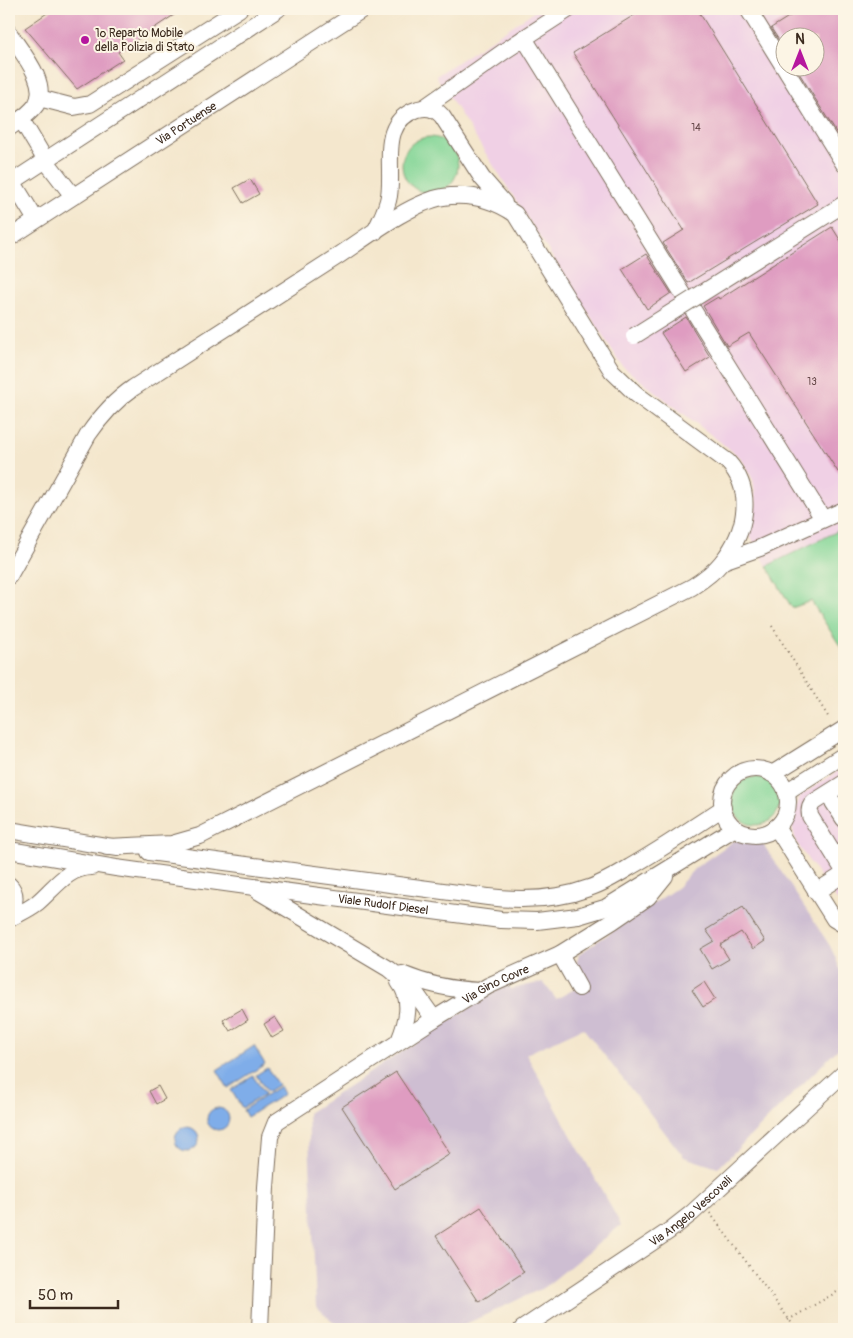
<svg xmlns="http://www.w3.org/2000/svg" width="853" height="1338" viewBox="0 0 853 1338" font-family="Pangolin,sans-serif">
  <rect width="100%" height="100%" fill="#fcf5e5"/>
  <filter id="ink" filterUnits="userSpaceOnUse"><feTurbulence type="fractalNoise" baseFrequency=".02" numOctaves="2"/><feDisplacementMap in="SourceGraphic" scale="10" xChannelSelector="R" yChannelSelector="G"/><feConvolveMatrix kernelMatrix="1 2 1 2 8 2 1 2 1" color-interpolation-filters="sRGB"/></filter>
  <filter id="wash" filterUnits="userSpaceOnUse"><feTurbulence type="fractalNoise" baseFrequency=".0096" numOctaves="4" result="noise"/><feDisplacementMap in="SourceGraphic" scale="20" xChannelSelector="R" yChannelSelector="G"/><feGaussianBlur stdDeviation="1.12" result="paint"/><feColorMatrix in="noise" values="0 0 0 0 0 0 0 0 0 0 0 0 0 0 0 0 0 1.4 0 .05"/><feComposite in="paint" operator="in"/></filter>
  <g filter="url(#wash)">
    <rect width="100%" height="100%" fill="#f4e7cd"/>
    <g fill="#f0d0e5" fill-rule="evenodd">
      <path d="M538,9H844V528L767,566L748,532L756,503L753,480L741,458L623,367L436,76ZM786,38H816V68H786Z"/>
      <polygon points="844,767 844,909 826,886 796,842 791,822 800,796"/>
    </g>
    <polygon fill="#cebed2" points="735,840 763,844 830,946 844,977 844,1043 718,1168 684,1157 583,1028 526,1054 621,1225 545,1287 455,1329 406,1329 335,1324 316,1306 308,1113 507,983 511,989 543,982 556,999 588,982 576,964 579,954 678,887 695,868"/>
    <g fill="#84d697" stroke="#60805a">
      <circle cx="430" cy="165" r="28"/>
      <polygon points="844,528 844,652 811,601 792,608 767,566"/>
      <circle cx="756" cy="801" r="24"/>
    </g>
    <g fill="#7fade9" stroke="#5d6c84">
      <polygon points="254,1046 265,1064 228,1088 217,1070"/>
      <polygon points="267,1068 278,1085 267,1092 256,1075"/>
      <polygon points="253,1076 265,1094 242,1108 231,1090"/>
      <polygon points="280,1086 284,1094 247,1117 243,1110"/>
      <circle cx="218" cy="1119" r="11"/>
      <circle cx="187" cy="1139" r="12"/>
    </g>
    <g id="blocks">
      <g fill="#df9cc1">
        <polygon points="53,9 183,9 118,52 123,59 77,89 25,28"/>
        <polygon points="644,9 697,9 818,204 688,283 663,243 684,230 573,53"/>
        <polygon points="801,9 844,9 844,145 796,68 816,68 816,38 786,38 786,51 771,28"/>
        <polygon points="250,179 259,194 243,203 234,188"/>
        <polygon points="832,227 844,246 844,468 838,472 749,333 727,346 703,306 718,297 719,299"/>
        <polygon points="646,254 671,293 647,309 622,269"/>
        <polygon points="686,317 710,357 686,372 661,333"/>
        <polygon points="743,907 765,941 753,949 741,932 720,945 729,959 712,969 700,949 714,941 706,930"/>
        <polygon points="704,982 715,999 703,1007 692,990"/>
        <polygon points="242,1009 248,1020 230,1031 223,1020"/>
        <polygon points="275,1017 284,1031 272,1038 264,1024"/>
        <polygon points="396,1072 450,1154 395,1189 342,1107"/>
        <polygon points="158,1086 165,1099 156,1104 149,1091"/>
        <polygon points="481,1207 524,1272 479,1302 436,1236"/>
      </g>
    </g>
  </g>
  <g filter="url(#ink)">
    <use href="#blocks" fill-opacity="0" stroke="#7c6c5b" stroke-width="1"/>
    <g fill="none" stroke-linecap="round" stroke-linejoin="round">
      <g stroke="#7c6c5b" stroke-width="18">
        <g id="minor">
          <polyline points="748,9 844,164"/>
          <path d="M9,33C21,52 50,83 36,105C29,115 18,121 9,128"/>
          <polyline points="524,38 823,519"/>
          <polyline points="39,98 74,107 90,104 239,9"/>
          <polyline points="425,107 506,50 569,9"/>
          <polyline points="21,119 46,161 73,196"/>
          <polyline points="9,176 36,220"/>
          <polyline points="9,184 278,9"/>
          <path d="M375,232C380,220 387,209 389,196C394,164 378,122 418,109C428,106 436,109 442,116L482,178L504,203"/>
          <path id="s1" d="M9,238L363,9"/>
          <polyline points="723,561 760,548 844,510"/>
          <path d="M9,576L88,435C101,416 114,401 133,388C201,344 269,300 338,256C365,238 412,202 443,197C470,193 493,199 515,214L612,371L636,394L728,462C755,492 746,532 722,562C714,572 703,580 692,587L200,836L172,844L107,847"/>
          <circle cx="755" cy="802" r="33"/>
          <polyline points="772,774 844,729"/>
          <path d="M844,783L814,802C809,806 809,811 810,816L844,871"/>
          <polyline points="786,792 844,755"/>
          <polyline points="833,802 844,819"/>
          <polyline points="776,827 834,919 844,925"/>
          <polyline points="9,830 118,848"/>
          <path id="s2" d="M9,850L116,868L319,896L501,920L537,921L578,916L605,908L735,828"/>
          <path d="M149,852L488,897C522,901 557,900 589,888C604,883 617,875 630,867C662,849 692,828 723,808"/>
          <path d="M9,885C19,894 13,907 10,918"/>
          <polyline points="258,891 389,969 412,988 434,1019"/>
          <polyline points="816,892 844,874"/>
          <path d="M9,919C18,914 28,910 37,903C54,889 67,867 92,867"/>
          <polyline points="560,954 579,988"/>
          <path d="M402,974C428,985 452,990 480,991"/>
          <path d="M399,1041C407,1022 413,1000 399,982"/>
          <path id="s3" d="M260,1329L266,1187L270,1137L276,1122L434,1019L488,986L560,954L613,921L648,897L665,876"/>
          <path id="s4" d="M522,1329L669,1231L692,1213L844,1073"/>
        </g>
      </g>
      <g stroke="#7c6c5b" stroke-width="2" stroke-dasharray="1 4" stroke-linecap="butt">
        <polyline points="772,626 829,718"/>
        <polyline points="710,1213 796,1329"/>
        <polyline points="788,1320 844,1288"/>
      </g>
      <use href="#minor" stroke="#fff" stroke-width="16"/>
      <g stroke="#7c6c5b" stroke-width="18" stroke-linecap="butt">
        <polyline id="minor-bridge" points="634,336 844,204"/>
      </g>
      <use href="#minor-bridge" stroke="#fff" stroke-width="16"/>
    </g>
  </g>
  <circle fill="#b5179e" stroke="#fcf5e5" stroke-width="2" cx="85" cy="40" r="5"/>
  <g text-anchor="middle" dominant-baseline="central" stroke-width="4" stroke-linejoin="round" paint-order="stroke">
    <g font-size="10" fill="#644647">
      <text x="696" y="128">14</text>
      <text x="812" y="382">13</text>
    </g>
    <g font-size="12" fill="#3b2a1e" stroke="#fcf5e5" text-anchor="start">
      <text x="95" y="33">1º Reparto Mobile<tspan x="95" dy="14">della Polizia di Stato</tspan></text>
    </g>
    <g font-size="12" fill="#3b2a1e" stroke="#fcf5e5">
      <text stroke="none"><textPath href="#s1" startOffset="211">Via Portuense</textPath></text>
      <text stroke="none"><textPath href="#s2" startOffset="378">Viale Rudolf Diesel</textPath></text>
      <text stroke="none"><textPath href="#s3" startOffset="468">Via Gino Covre</textPath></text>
      <text stroke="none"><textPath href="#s4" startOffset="206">Via Angelo Vescovali</textPath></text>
    </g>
  </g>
  <rect width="853" height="1338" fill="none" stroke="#fcf5e5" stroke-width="30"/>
  <g transform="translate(800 52)"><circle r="24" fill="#fcf5e5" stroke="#afa495"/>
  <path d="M0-4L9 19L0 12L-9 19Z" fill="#b5179e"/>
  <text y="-8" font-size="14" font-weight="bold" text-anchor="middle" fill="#3b2a1e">N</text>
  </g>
  <path d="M30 1300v8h88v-8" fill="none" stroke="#3b2a1e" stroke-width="2.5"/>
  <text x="38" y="1300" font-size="15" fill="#3b2a1e" stroke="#fcf5e5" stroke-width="4" paint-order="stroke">50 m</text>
</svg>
